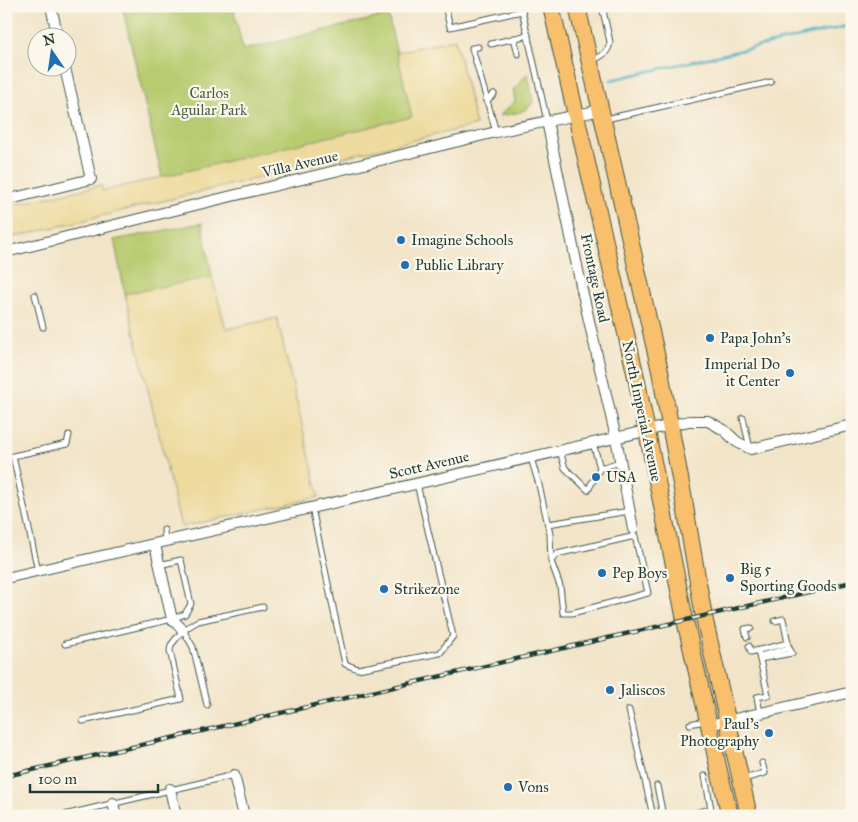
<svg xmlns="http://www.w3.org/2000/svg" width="858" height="822" viewBox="0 0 858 822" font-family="'IM FELL Great Primer',serif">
  <rect width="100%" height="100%" fill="#fbf7ec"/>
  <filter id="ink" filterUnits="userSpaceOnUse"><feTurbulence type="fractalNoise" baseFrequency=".02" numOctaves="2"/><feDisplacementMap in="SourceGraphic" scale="10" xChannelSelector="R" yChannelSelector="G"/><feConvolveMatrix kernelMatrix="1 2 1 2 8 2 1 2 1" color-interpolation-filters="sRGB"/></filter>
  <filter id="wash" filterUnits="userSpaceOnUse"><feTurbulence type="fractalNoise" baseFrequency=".0096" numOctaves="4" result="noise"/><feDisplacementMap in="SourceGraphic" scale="20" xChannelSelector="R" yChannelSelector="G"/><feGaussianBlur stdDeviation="1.12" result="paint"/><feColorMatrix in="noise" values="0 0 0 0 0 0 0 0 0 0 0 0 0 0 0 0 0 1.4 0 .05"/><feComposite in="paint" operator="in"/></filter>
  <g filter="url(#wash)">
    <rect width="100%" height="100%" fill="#f2e4c8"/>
    <g fill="#b8cb6f" stroke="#6c8452">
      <polygon points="122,6 233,6 243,50 388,15 412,117 162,177"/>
      <path d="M528,73L533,101C529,113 511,114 499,116L515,101L513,90Z"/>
      <polygon points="202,223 212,277 125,294 114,240"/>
    </g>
    <g fill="#eeda9e" stroke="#868c69">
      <polygon points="455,39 476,125 6,239 6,207 101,185 103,191 412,117 397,52"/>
      <polygon points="212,277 226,329 277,318 319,497 181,527 125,294"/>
    </g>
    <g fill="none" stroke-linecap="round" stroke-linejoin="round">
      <polyline stroke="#3eabbd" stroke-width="2.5" points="611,80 852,25"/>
    </g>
  </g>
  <g filter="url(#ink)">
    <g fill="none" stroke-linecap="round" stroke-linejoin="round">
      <g stroke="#3f564a" stroke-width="7">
        <g id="service">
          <polyline points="445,6 450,27 522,11"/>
          <polyline points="521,6 547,121"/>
          <polyline points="514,38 518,54"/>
          <polyline points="491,44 528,35"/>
          <polyline points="478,47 472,48 496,132"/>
          <path d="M592,60C602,57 609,52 610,42L602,6"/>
          <polyline points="486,101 494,94"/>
          <polyline points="606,119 771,82"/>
          <polyline points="35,295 43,327"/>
          <polyline points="743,418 750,448"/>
          <polyline points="560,451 565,468 588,490 600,468 593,443"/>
          <polyline points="531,458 539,485 550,534 551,561 560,586 563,613 572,613 648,593 635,536 557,554 551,561"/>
          <polyline points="600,468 620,462"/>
          <polyline points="312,508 345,664 358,669 440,653 453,636 417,484"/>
          <polyline points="548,524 630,511"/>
          <polyline points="164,530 165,542"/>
          <polyline points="38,571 13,456 67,444 69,435"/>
          <polyline points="183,630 193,647 207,705"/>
          <polyline points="747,637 745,629 751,628"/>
          <polyline points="65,644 172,619 185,614 191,604 181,560 159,565"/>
          <polyline points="749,646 751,652 788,643 783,619 775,621"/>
          <polyline points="758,651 768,695 757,697 760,713"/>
          <polyline points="760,656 789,648 789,647"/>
          <polyline points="760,659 792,653 789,648"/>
          <polyline points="629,710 653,816"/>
          <polyline points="83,721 181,699 170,651 171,645 183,630 198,621 263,607"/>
          <polyline points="690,724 704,721"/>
          <polyline points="743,779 765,773 762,763"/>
          <polyline points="657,786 663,816"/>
          <polyline points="60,816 234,775"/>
          <polyline points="683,816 711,809 705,776"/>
        </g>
      </g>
      <g stroke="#3f564a" stroke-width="12">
        <g id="minor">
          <polyline points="51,6 58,38"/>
          <polyline points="547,121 582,290 616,438 633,529"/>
          <polyline points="6,200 91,179 65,68"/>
          <polyline points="6,252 203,203 496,132 601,110"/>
          <polyline points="155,545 172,619 183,630"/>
          <polyline points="6,578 689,421 708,421 724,430 737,442 751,449 852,425"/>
          <polyline points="709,725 852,692"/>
          <polyline points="234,775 244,816"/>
          <polyline points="170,789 176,816"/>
          <polyline points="113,803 116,816"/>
        </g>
      </g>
      <g stroke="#3f564a" stroke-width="18">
        <g id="trunk">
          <polyline points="551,6 636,377 685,620 709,725 719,771 730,816"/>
          <polyline points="577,6 660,371 682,489 704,617 749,816"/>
        </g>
      </g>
      <use href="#service" stroke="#fff" stroke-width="5"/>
      <use href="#minor" stroke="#fff" stroke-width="10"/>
      <use href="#trunk" stroke="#f8bf6c" stroke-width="16"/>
      <g stroke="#1f3d34" stroke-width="4.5">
        <polyline id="rail" points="6,776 852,582"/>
      </g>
      <use href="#rail" stroke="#fbf7ec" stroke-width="2.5" stroke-dasharray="8" stroke-linecap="butt"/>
    </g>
  </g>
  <g fill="#1f6fb2" stroke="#fbf7ec" stroke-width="2">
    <circle cx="401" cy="240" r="5"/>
    <circle cx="405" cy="265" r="5"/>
    <circle cx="710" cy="338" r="5"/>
    <circle cx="790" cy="373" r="5"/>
    <circle cx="596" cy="477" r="5"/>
    <circle cx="602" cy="573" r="5"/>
    <circle cx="730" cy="578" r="5"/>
    <circle cx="384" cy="589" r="5"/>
    <circle cx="610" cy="690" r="5"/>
    <circle cx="769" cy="733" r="5"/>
    <circle cx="508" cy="787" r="5"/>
  </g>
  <g text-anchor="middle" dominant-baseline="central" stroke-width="4.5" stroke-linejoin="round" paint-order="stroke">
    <g font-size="15" fill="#456043" stroke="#fbf7ec">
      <text x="209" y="93">Carlos<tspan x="209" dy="17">Aguilar Park</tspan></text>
    </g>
    <g font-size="15" fill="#1f3d34" stroke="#fbf7ec">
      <text transform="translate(300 164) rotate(-13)">Villa Avenue</text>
      <text transform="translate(595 278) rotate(78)">Frontage Road</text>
      <text transform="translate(642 411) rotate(78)">North Imperial Avenue</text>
      <text transform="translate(429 465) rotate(-13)">Scott Avenue</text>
    </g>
    <g font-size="15" fill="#1f3d34" stroke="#fbf7ec" text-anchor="start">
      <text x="411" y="240">Imagine Schools</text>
      <text x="415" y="265">Public Library</text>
      <text x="720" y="338">Papa John's</text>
      <text x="780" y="364" text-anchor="end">Imperial Do<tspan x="780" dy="17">it Center</tspan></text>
      <text x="606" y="477">USA</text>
      <text x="740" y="569">Big 5<tspan x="740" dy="17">Sporting Goods</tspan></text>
      <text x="612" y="573">Pep Boys</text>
      <text x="394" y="589">Strikezone</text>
      <text x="620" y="690">Jaliscos</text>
      <text x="759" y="724" text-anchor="end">Paul's<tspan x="759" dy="17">Photography</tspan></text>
      <text x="518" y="787">Vons</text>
    </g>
  </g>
  <rect width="858" height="822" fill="none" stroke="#fbf7ec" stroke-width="25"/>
  <g transform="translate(52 52) rotate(347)"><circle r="24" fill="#fbf7ec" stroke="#a3ada2"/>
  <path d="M0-4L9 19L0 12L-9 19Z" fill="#1f6fb2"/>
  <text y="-8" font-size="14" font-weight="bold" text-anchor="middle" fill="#1f3d34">N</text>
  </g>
  <path d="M30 784v8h128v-8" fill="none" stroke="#1f3d34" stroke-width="2.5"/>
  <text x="38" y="784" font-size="15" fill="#1f3d34" stroke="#fbf7ec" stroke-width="4" paint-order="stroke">100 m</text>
</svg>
